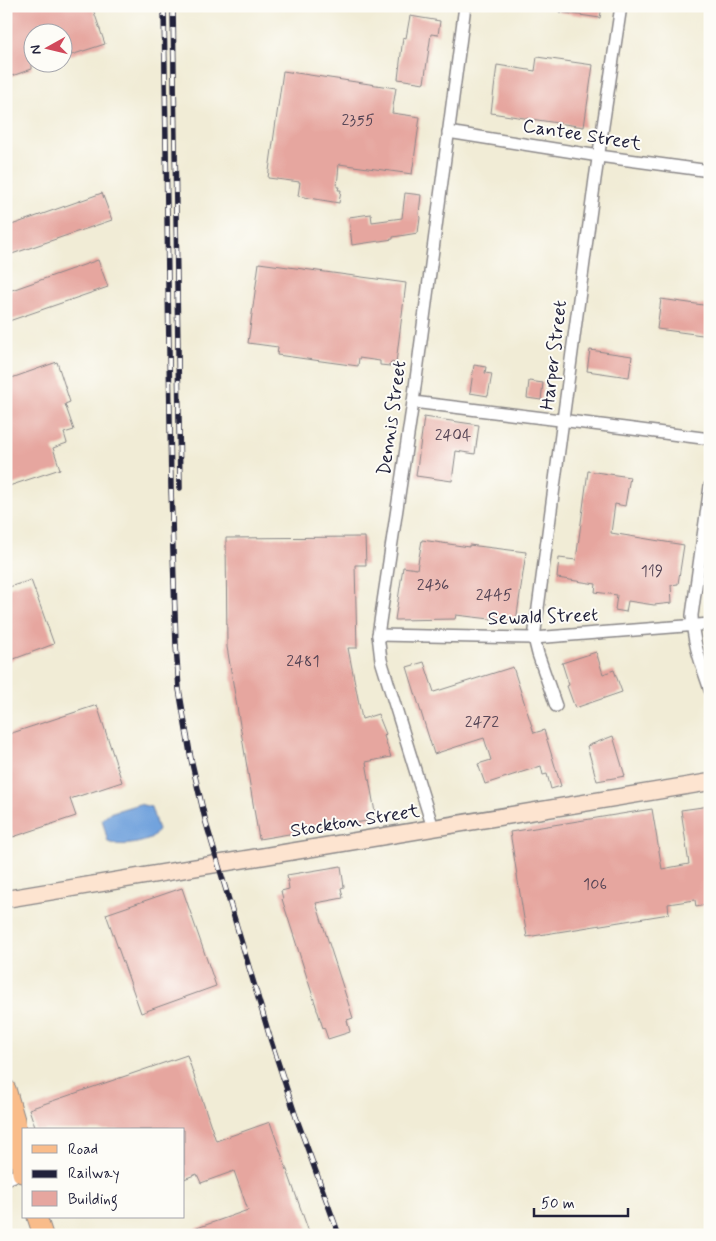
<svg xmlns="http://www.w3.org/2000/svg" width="716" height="1241" viewBox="0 0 716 1241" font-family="Mynerve,sans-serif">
  <rect width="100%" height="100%" fill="#fdfcf7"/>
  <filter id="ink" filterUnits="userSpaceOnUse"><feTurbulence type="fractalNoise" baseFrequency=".02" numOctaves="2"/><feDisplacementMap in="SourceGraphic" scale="10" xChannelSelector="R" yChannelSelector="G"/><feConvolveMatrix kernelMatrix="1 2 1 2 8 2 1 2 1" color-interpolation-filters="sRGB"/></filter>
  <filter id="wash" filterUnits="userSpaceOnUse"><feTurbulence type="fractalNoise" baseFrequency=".0096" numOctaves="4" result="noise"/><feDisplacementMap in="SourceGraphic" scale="20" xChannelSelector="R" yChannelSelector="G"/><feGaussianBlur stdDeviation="1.12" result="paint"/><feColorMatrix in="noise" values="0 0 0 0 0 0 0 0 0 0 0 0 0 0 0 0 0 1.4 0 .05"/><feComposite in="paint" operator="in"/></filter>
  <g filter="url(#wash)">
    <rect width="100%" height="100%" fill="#f1ecd6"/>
    <path fill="#72a3dd" stroke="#4a628c" d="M139,804L151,807L158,830C156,833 154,837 150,839C138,844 119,847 108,842L102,819L109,813Z"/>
    <g id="blocks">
      <g fill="#e6a69f">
        <polygon points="6,6 92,6 105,44 62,58 62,32 32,32 32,69 6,78"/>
        <polygon points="559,6 602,6 600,18 559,12"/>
        <polygon points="410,16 440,21 438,35 431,34 424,83 398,79 403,37 406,38"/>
        <polygon points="537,57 593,65 584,127 491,113 497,65 535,71"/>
        <polygon points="283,71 396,88 392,113 420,117 412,174 339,164 337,187 339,187 338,190 341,190 339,203 298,196 300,182 268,178"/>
        <polygon points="102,193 112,220 6,256 6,227"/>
        <polygon points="405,193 421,195 419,214 420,218 418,233 393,237 393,239 352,245 349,217 371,214 372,222 402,218"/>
        <polygon points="98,260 108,287 6,322 6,292"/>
        <polygon points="259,263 406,283 396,363 391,362 390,366 380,365 380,361 359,358 358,366 277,355 278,347 248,343"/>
        <polygon points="661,299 710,306 710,336 657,329"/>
        <polygon points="590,350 632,356 629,377 587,371"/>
        <polygon points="57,362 70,402 65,404 74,430 64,433 67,443 53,448 60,469 6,487 6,380"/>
        <polygon points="474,365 486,367 485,373 492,374 488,396 470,393"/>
        <polygon points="529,381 543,383 541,400 527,398"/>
        <polygon points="424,417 479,425 475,454 456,451 452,481 416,476"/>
        <polygon points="588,471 630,477 625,506 615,504 611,533 684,545 678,584 671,585 672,603 654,605 628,601 626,612 615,610 617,595 595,592 596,584 557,578 559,558 576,560"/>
        <polygon points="365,537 366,565 355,565 357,648 348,648 362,719 378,714 386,734 384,736 391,757 366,762 376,818 366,820 367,821 259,839 227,647 226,538"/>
        <polygon points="422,540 469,547 469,545 526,552 516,622 456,615 455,619 395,620 403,567 417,569"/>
        <polygon points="31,580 54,644 6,662 6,588"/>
        <polygon points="596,652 603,674 614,670 622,692 575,708 567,686 569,685 562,663"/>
        <polygon points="424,662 434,692 513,667 534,733 544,730 561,786 551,789 547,774 543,775 541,766 485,784 478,764 491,760 484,738 434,754 407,667"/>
        <polygon points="97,705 122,782 70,799 76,816 13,837 6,818 6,735"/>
        <polygon points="613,736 625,776 597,781 587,746"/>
        <polygon points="710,806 710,904 696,907 695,900 668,904 669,914 527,937 510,832 652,809 662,869 689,864 681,810"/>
        <polygon points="341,866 344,887 341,888 343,898 316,903 353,1018 347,1020 350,1032 328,1039 324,1027 323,1028 282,899 283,899 281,891 289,889 287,875"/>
        <polygon points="182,888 216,986 141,1013 106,914"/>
        <polygon points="187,1055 216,1141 270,1122 310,1235 183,1235 183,1233 248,1210 234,1171 201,1183 197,1174 184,1179 184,1130 36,1130 29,1109"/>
      </g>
    </g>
  </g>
  <g filter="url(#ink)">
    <use href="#blocks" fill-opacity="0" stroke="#8a8788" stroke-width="1"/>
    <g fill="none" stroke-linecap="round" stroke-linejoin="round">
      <g stroke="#8a8788" stroke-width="14">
        <g id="minor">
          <polyline points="448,132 599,156 710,171"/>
          <polyline points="413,402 625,428 710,439"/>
          <path d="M710,486L692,615C692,641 702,666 710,690"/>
          <polyline points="378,635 534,638 710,624"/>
          <polyline points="556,706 538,654 534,638 595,179 621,6"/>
          <polyline points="433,828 381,660 378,635 413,402 465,6"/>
          <polyline points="6,1179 22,1173"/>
        </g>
      </g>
      <g stroke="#8a8788" stroke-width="19">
        <polyline id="secondary" points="6,899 710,782"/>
      </g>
      <g stroke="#8a8788" stroke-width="21">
        <g id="primary">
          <polyline points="6,1089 15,1120 22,1173"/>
          <polyline points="37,1217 43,1235"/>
        </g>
      </g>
      <use href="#minor" stroke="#fff" stroke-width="11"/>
      <use href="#secondary" stroke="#fde4d0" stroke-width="16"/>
      <use href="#primary" stroke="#f9bc8a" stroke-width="19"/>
      <g stroke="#22223b" stroke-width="5.5">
        <g id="rail">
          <polyline points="164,6 171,488 176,645 179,689 191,759 206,823 271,1041 296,1117 339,1235"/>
          <polyline points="173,6 180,488"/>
        </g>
      </g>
      <use href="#rail" stroke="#fdfcf7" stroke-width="4" stroke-dasharray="11" stroke-linecap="butt"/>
    </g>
  </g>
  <g text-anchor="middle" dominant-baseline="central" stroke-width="4" stroke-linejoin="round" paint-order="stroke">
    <g font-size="16" fill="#534354">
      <text x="358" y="120">2355</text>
      <text x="453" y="435">2404</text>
      <text x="652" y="571">119</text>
      <text x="433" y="585">2436</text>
      <text x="494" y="595">2445</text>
      <text x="303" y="661">2481</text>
      <text x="482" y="722">2472</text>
      <text x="595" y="884">106</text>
    </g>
    <g font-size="19" fill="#22223b" stroke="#fdfcf7">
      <text transform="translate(582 135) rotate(9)">Cantee Street</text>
      <text transform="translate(554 355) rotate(-83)">Harper Street</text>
      <text transform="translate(392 418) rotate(-82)">Dennis Street</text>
      <text transform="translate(543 617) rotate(-2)">Sewald Street</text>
      <text transform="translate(355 821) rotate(-9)">Stockton Street</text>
    </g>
  </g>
  <rect width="716" height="1241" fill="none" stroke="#fdfcf7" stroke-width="25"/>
  <rect x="22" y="1128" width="162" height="90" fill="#fdfcf7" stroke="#a5a5ac"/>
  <rect x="32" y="1145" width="25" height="8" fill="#f9bc8a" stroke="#a5a5ac"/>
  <text x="68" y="1154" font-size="15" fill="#22223b">Road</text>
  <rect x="32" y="1170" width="25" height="8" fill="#22223b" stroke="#a5a5ac"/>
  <text x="68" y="1178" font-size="15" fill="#22223b">Railway</text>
  <rect x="32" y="1191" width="25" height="15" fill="#e6a69f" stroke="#a5a5ac"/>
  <text x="68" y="1204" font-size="15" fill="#22223b">Building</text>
  <g transform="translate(48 48) rotate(262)"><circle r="24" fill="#fdfcf7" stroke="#a5a5ac"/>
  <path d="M0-4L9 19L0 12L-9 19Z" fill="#d1495b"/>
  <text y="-8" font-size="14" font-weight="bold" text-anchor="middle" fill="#22223b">N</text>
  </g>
  <path d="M534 1208v8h94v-8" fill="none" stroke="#22223b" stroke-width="2.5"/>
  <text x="541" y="1208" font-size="15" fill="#22223b" stroke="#fdfcf7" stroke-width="4" paint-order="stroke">50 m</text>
</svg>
